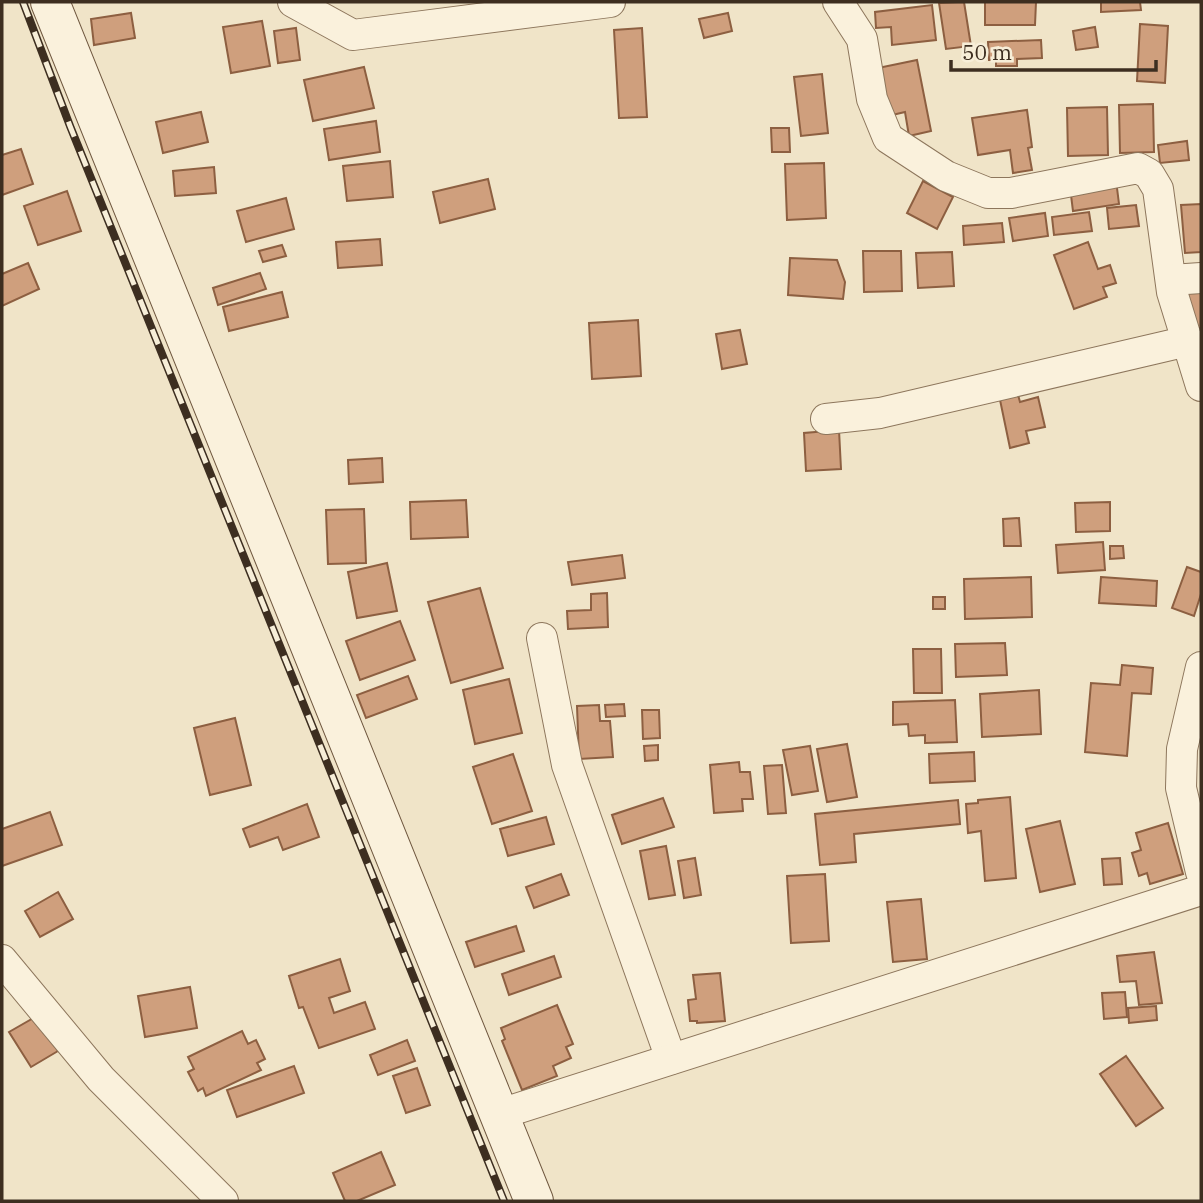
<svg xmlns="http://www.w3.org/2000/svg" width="1203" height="1203" viewBox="0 0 1203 1203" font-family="'IBM Plex Serif',serif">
  <rect width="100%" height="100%" fill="#f0e4c8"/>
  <g fill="#cf9f7d" stroke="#8d5f41" stroke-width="2">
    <polygon points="964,2 971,46 946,49 939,3"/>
    <polygon points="985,2 1036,2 1035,25 985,25"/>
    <polygon points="1101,2 1140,2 1141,10 1101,12"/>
    <polygon points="932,5 936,40 892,45 891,27 876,28 875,12"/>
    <polygon points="131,13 135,38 94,45 91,19"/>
    <polygon points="728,13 732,31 704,38 699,19"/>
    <polygon points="262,21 270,66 231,73 223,27"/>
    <polygon points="1140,24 1168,26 1165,83 1137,81"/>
    <polygon points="1095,27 1098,47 1076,50 1073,31"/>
    <polygon points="296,28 300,60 278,63 274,31"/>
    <polygon points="642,28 647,117 619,118 614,30"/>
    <polygon points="1041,40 1042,58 1017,59 1017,66 996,66 996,60 989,60 988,42"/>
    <polygon points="917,60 931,131 909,136 905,112 888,116 878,68"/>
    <polygon points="364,67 374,108 313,121 304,80"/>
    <polygon points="822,74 828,133 801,136 794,77"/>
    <polygon points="1153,104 1154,152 1120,153 1119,105"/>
    <polygon points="1107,107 1108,155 1068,156 1067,108"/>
    <polygon points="1027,110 1032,147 1028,148 1032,170 1013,173 1010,150 978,155 972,118"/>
    <polygon points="201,112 208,142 163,153 156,122"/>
    <polygon points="376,121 380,152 329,160 324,129"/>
    <polygon points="771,128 789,128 790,152 772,152"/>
    <polygon points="1187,141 1189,160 1160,163 1158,145"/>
    <polygon points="21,149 33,184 2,195 2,155"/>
    <polygon points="390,161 393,197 347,201 343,166"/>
    <polygon points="824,163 826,218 787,220 785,164"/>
    <polygon points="214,167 216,193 175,196 173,171"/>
    <polygon points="488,179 495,209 440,223 433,192"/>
    <polygon points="1116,180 1119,204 1073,211 1070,187"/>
    <polygon points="923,181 953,197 937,229 907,213"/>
    <polygon points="67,191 81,231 38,245 24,206"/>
    <polygon points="286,198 294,229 246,242 237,211"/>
    <polygon points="1201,204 1201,252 1185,253 1181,205"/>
    <polygon points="1136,205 1139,226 1109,229 1107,208"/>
    <polygon points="1089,212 1092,231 1054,235 1052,217"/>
    <polygon points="1045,213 1048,236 1013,241 1009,218"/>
    <polygon points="1002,223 1004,242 964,245 963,226"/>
    <polygon points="380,239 382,265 338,268 336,242"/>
    <polygon points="1088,242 1098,269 1110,265 1116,283 1103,287 1107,297 1074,309 1054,255"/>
    <polygon points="282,245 286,256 263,262 259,251"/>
    <polygon points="863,251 901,251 902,291 864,292"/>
    <polygon points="952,252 954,286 918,288 916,253"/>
    <polygon points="790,258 837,260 845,282 843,299 788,295"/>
    <polygon points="28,263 39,289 2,306 2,274"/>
    <polygon points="260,273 266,289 218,305 213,288"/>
    <polygon points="1201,290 1201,328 1190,330 1183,292"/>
    <polygon points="282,292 288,317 229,331 223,307"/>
    <polygon points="638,320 641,376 592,379 589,323"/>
    <polygon points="740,330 747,364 722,369 716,334"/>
    <polygon points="1017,391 1020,402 1038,397 1045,427 1026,431 1029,443 1010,448 999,395"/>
    <polygon points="839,430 841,469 806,471 804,433"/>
    <polygon points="382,458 383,482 349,484 348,460"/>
    <polygon points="466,500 468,537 411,539 410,502"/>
    <polygon points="1110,502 1110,531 1076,532 1075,503"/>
    <polygon points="364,509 366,563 328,564 326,510"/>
    <polygon points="1019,518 1021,546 1004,546 1003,519"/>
    <polygon points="1103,542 1105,570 1058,573 1056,545"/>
    <polygon points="1110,546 1123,546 1124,558 1110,559"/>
    <polygon points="622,555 625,578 572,585 568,562"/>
    <polygon points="387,563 397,611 357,618 348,572"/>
    <polygon points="1187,567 1201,572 1201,594 1194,616 1172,608"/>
    <polygon points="1031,577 1032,617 965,619 964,579"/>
    <polygon points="1101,577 1157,581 1156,606 1099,603"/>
    <polygon points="480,588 503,668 451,683 428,602"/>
    <polygon points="607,593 608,627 568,629 567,611 591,610 591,594"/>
    <rect x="933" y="597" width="12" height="12"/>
    <polygon points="400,621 415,660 360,680 346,641"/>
    <polygon points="1005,643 1007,675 956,677 955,644"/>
    <polygon points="913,649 941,649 942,693 914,693"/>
    <polygon points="1122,665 1153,668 1151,694 1132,693 1127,756 1085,752 1091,683 1120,685"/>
    <polygon points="408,676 417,699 366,718 357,695"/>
    <polygon points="509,679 522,733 475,744 463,690"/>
    <polygon points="1039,690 1041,734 982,737 980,694"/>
    <polygon points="955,700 957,742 925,743 925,735 909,736 908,724 893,725 893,702"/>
    <polygon points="624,704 625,716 606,717 605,705"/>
    <polygon points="599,705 600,721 610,721 613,757 579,759 577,706"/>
    <polygon points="642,710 659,710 660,738 643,739"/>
    <polygon points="235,718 251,785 210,795 194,728"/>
    <polygon points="847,744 857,797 827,802 817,749"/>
    <polygon points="658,745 658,760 645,761 644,746"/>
    <polygon points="810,746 818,791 792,795 783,750"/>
    <polygon points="974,752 975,781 930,783 929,754"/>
    <polygon points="513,754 532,811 492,824 473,767"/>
    <polygon points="739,762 740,772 750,772 753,799 742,799 743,811 714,813 710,765"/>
    <polygon points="782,765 786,813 768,814 764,766"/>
    <polygon points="1010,797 1016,878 985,881 981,831 968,833 966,804 978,803 978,800"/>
    <polygon points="663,798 674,827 622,844 612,815"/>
    <polygon points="958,800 960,824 854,834 856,862 820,865 815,814"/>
    <polygon points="307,804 319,837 283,850 278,837 250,847 243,829"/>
    <polygon points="50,812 62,845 2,866 2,829"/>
    <polygon points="546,817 554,844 508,856 500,829"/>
    <polygon points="1060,821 1075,884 1040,892 1026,829"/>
    <polygon points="1168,823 1183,874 1150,884 1147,873 1139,876 1132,853 1141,850 1136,833"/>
    <polygon points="666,846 675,895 649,899 640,851"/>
    <polygon points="695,858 701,895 684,898 678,861"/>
    <polygon points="1120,858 1122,884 1104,885 1102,859"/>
    <polygon points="561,874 569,895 534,908 526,887"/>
    <polygon points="825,874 829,941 791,943 787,876"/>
    <polygon points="58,892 73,919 40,937 25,911"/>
    <polygon points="921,899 927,959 893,962 887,902"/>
    <polygon points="516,926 524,951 475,967 466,942"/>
    <polygon points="1154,952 1162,1003 1139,1005 1136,981 1120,982 1117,956"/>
    <polygon points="554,956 561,977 509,995 502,974"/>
    <polygon points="340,959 350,991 329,998 334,1013 365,1002 375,1029 319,1048 303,1007 299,1008 289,976"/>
    <polygon points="720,973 725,1021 697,1023 697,1021 690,1021 688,1000 696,999 693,975"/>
    <polygon points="190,987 197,1028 145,1037 138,996"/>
    <polygon points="1125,992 1127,1017 1104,1019 1102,993"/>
    <polygon points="557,1005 573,1044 566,1047 571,1058 553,1066 557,1076 522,1090 502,1041 505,1039 501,1028"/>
    <polygon points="1156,1006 1157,1020 1129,1023 1128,1008"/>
    <polygon points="37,1016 58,1051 31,1067 9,1032"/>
    <polygon points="242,1031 248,1044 256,1040 265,1059 257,1063 261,1070 206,1096 203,1088 198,1091 188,1072 194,1069 188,1057"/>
    <polygon points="407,1040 415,1061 378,1075 370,1055"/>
    <polygon points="1126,1056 1163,1108 1136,1126 1100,1074"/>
    <polygon points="294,1066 304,1093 237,1117 227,1090"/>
    <polygon points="417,1068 430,1105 406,1113 393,1076"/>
    <polygon points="381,1152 395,1185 357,1201 345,1201 333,1173"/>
  </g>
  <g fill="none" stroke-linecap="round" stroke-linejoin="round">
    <g stroke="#8d765c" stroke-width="32">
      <g id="street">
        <polyline points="293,2 353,35 610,2"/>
        <polyline points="838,2 862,39 872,99 888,138 946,176 988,193 1011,193 1138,168 1149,174 1158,189 1172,292 1201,386"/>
        <polyline points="1171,280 1201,278"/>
        <polyline points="826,419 880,413 1188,341"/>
        <polyline points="542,638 567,765 671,1059"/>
        <polyline points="1201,667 1182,749 1181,788 1201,872"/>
        <polyline points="2,960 101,1079 223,1201"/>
        <polyline points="500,1114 1201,890"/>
      </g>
    </g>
    <g stroke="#6f573f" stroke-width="40">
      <polyline id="secondary" points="50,2 534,1201"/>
    </g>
    <use href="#street" stroke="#faf1dc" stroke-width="30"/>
    <use href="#secondary" stroke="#faf1dc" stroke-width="38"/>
    <g stroke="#3d2e20" stroke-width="8">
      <polyline id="rail" points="23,2 70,126 504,1201"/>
    </g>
    <use href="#rail" stroke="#f7eed8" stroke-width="5" stroke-dasharray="16" stroke-linecap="butt"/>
  </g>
  <rect width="1203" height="1203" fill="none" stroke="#3d2e20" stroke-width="7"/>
  <path d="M951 60v10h205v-10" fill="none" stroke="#3d2e20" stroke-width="3.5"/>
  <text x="962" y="60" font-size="21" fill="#3d2e20" stroke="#f7eed8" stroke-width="5" paint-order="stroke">50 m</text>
</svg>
